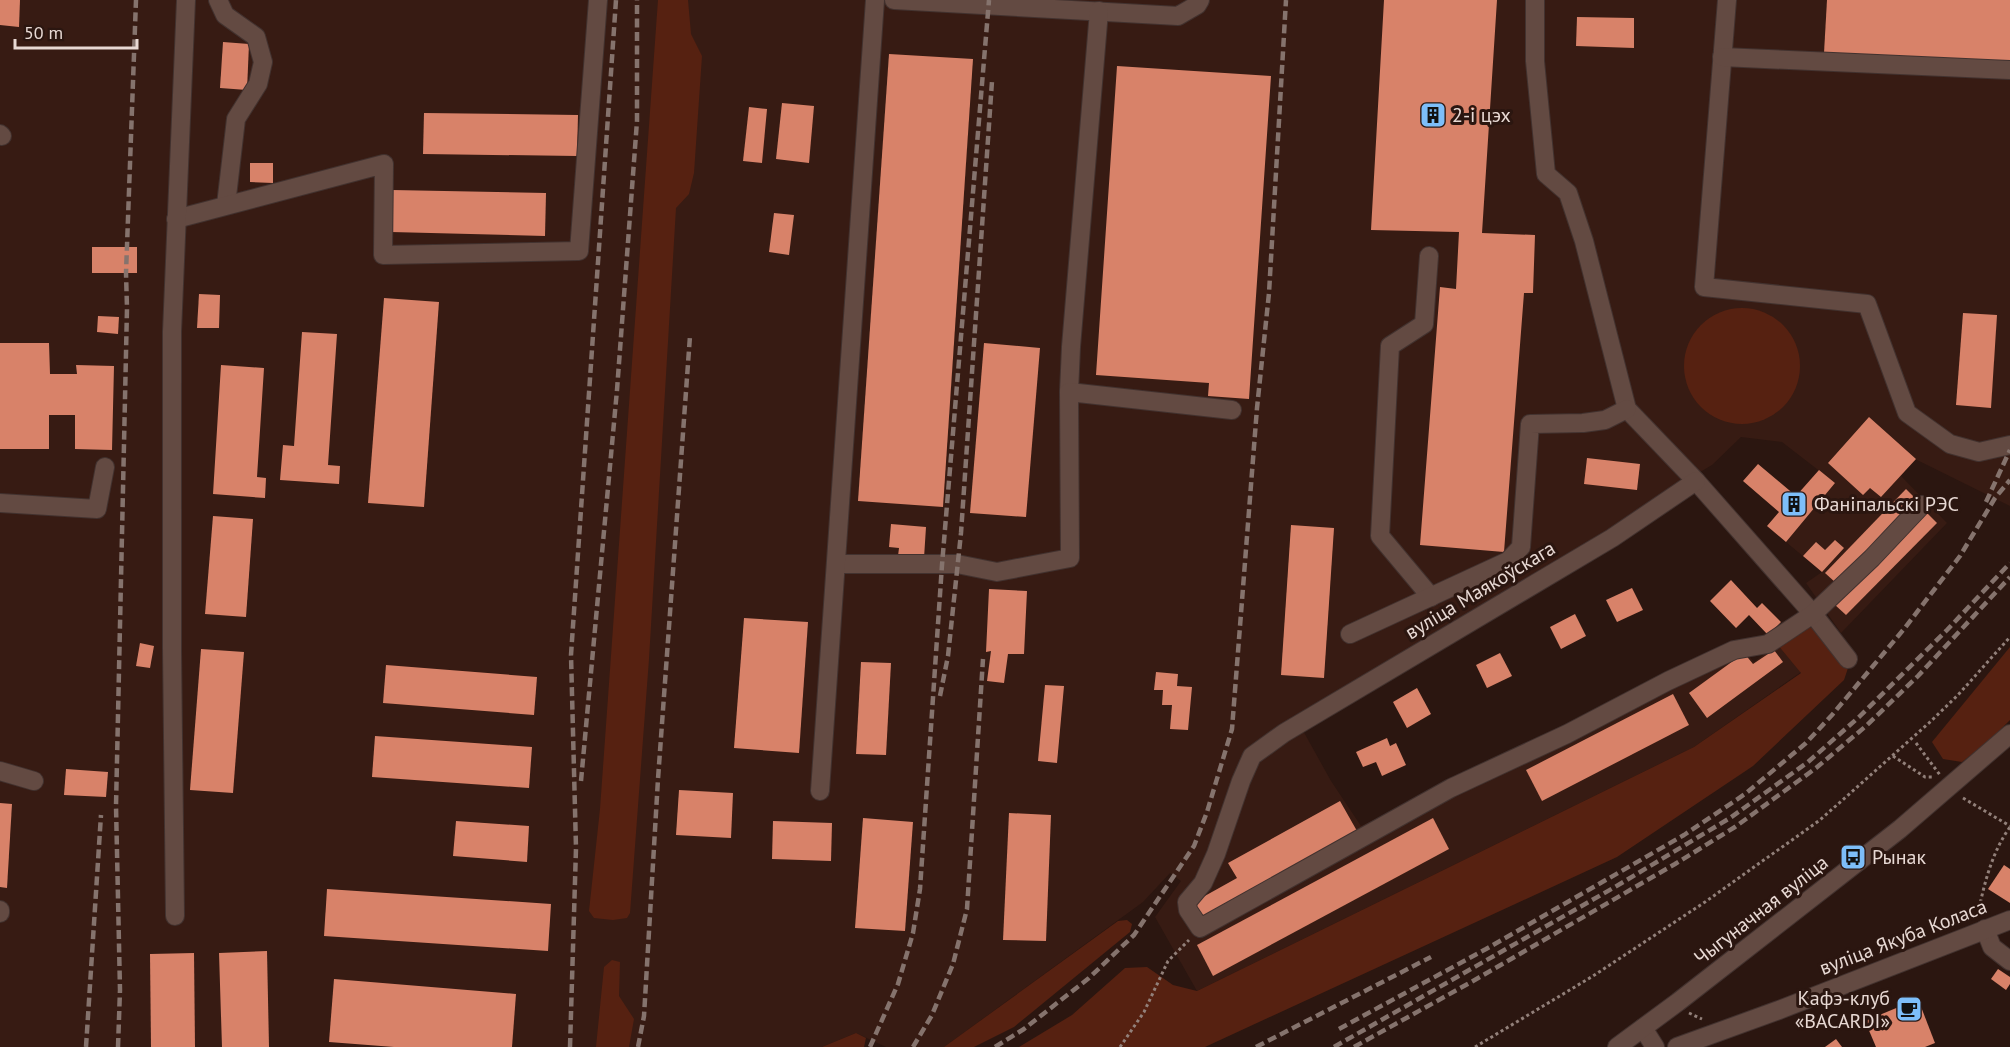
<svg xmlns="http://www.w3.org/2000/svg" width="2010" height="1047" viewBox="0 0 2010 1047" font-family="'PT Sans',sans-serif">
  <rect width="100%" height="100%" fill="#2b1610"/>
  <polygon fill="#371b13" points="0,0 2010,0 2010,506 1915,459 1901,476 1947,523 1841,633 1806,583 1822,572 1786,542 1835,483 1782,442 1741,437 1712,465 1678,485 1639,517 1292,717 1301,727 1331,781 1361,826 1608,709 1744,651 1754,662 1777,644 1801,672 1694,747 1197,991 1155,917 1181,881 1170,873 1143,902 944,1047 886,1047 856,1033 822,1047 0,1047"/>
  <g fill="#562111">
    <polygon points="658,0 688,0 691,34 702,56 694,173 689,194 676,208 649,659 630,913 627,918 613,920 594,918 589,911 600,809"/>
    <circle cx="1742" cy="366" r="58"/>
    <polygon points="1805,627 1815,628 1848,668 1844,680 1753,766 1617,857 1205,1047 1019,1047 1072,1015 1125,968 1147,967 1173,985 1197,991 1694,747 1801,673 1777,644"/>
    <polygon points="2010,647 2010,720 1990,740 1962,762 1943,759 1932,742"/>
    <polygon points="1127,920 1132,924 1130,932 1014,1027 974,1047 944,1047 1118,921"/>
    <polygon points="612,960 620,962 619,996 634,1019 629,1047 596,1047 604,967"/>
    <polygon points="856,1033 866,1038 864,1047 822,1047"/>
  </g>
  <g fill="#d88269">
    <polygon points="0,0 20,0 19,27 0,25"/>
    <polygon points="1384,0 1497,0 1482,233 1535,235 1533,293 1524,293 1504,552 1420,545 1440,287 1456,289 1459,232 1371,230"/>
    <polygon points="1827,0 2010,0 2010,61 1824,53"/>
    <polygon points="1577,17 1634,18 1634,48 1576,46"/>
    <polygon points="223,42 249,44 247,90 220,88"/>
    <polygon points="889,54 973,59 943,507 858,501"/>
    <polygon points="1117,66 1271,76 1249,399 1208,396 1209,383 1096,375"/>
    <polygon points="782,103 814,106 809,163 776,159"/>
    <polygon points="749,107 767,109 762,163 743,161"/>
    <polygon points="424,113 578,115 577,156 423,154"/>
    <polygon points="250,163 273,163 273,183 250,182"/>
    <polygon points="392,190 546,193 545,236 391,232"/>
    <polygon points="774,213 794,215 789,255 769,252"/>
    <rect x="92" y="247" width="45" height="26"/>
    <polygon points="199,294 220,295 219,328 197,328"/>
    <polygon points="384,298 439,302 424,507 368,503"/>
    <polygon points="1963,313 1997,315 1991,408 1956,405"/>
    <polygon points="98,316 119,317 118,334 97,332"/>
    <polygon points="302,332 337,334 328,465 340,466 339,484 280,480 283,445 294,446"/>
    <polygon points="0,343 49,343 50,374 77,374 76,365 114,366 112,450 75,449 75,415 49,415 49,449 0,449"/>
    <polygon points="984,343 1040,348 1026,517 970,513"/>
    <polygon points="221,365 264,368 257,477 266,478 265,498 213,494"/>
    <polygon points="1869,417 1916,459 1881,497 1870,488 1863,495 1828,463"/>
    <polygon points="1587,458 1640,464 1637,490 1584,484"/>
    <polygon points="1758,464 1796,496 1819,470 1835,483 1786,542 1767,526 1779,512 1743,481"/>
    <polygon points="1906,489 1916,499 1836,583 1825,573"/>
    <polygon points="1925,511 1937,523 1846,615 1834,604"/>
    <polygon points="213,516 253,519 246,617 205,614"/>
    <polygon points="891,524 926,527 924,558 898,556 899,548 889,547"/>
    <polygon points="1291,525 1334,528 1324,678 1281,675"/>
    <polygon points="1835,540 1844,548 1822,572 1803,556 1816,542 1825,550"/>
    <polygon points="1731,580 1757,608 1762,603 1781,622 1768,635 1749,615 1736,628 1710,601"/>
    <polygon points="1632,588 1643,610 1617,622 1606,600"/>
    <polygon points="989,589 1027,591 1024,654 1008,654 1004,683 987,681 991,651 986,652"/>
    <polygon points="1575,614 1586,636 1561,649 1550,627"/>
    <polygon points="744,618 808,622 799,753 734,748"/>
    <polygon points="140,643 154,646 150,668 136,666"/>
    <polygon points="201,649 244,652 233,793 190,790"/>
    <polygon points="1774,650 1783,662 1707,718 1689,693 1744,653 1753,664"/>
    <polygon points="1500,653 1512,676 1487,688 1476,665"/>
    <polygon points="861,662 891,663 886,755 856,754"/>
    <polygon points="386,665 537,677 534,715 383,703"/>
    <polygon points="1156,672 1178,674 1177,686 1192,687 1188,730 1170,729 1172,705 1162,705 1163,690 1154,690"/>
    <polygon points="1045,685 1064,686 1057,763 1038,761"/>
    <polygon points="1417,688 1431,714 1407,728 1393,702"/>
    <polygon points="1673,694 1689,725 1542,801 1526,770"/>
    <polygon points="375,736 532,747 529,788 372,777"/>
    <polygon points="1387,738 1390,746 1396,743 1406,765 1382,776 1376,762 1363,767 1356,752"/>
    <polygon points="66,769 108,772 106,797 64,795"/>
    <polygon points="679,790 733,793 731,838 676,835"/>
    <polygon points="1340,801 1357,831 1202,917 1194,902 1237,878 1228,863"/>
    <polygon points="0,803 12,804 7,888 0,887"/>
    <polygon points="1009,813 1051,815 1046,941 1003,940"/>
    <polygon points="863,818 913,822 905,931 855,928"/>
    <polygon points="1433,818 1449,849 1213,976 1197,945"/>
    <polygon points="456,821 529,826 527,862 453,856"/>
    <polygon points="773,821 832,823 831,861 772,859"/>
    <polygon points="2004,865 2010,869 2010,903 1988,889"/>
    <polygon points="327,889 551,904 548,951 324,936"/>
    <polygon points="267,951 269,1047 222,1047 219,953"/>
    <polygon points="194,953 195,1047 151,1047 150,954"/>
    <polygon points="1998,969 2010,977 2010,984 2006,990 1991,979"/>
    <polygon points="334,979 516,994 512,1047 394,1047 329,1042"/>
    <polygon points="1918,999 1935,1043 1925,1047 1876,1047 1865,1021"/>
    <polygon points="1836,1039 1842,1047 1825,1047"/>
  </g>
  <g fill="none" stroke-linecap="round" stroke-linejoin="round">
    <g stroke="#42322f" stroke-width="20">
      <g id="minor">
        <polyline points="218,0 225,15 256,37 263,62 258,84 236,119 226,205"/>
        <polyline points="894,0 1178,16 1197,5 1200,0"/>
        <polyline points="1535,0 1535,61 1546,174 1568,193 1584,241 1627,409 1696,481 1813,614 1848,659"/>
        <polyline points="1727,0 1704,287 1867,304 1907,413 1950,444 1979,452 2010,445"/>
        <polyline points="1722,57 2010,70"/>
        <polyline points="0,134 2,136"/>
        <polyline points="176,219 384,164 383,255 579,251 598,0"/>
        <polyline points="1429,256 1424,324 1390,346 1380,536 1431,597"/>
        <polyline points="1069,392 1071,347 1099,11"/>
        <polyline points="1696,481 1612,538 1284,733 1252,756 1241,781 1216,854 1203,883 1187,902 1188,910 1200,928 1451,788 1567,734 1668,681 1734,650 1768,644 1813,614 1872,558 1922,505"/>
        <polyline points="0,503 97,509 105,467"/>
        <polyline points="836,564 957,564 997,572 1070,558 1069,392 1232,410"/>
        <polyline points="1350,634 1508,561 1521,547 1530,424 1583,423 1605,420 1627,409"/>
        <polyline points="0,771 34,781"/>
        <polyline points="820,791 875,0"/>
        <polyline points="0,910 0,913"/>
        <polyline points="175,916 172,649 172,332 186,0"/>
        <polyline points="1985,929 1992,947 2010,961"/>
        <polyline points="1643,1028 1655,1047"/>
        <polyline points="1617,1047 1678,1002 1900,829 2010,734"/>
        <polyline points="1677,1047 1779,1010 2010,920"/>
      </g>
    </g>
    <g stroke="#92807a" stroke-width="3" stroke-dasharray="3 3" stroke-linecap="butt">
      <polyline points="1916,743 1940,775"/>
      <polyline points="1893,756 1925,777 1933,777"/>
      <polyline points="1963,798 2010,826"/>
      <path d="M1978,914C1984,884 1992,852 2010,827"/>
      <polyline points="1689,1013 1702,1019"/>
      <polyline points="1120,1047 1144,1012 1168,961 1189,940"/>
      <polyline points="1475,1047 1593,976 1705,902 1820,820 1929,723 1958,695 2010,637"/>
    </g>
    <use href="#minor" stroke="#634a42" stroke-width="18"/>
    <g stroke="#85736d" stroke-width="4.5" stroke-dasharray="9 4.5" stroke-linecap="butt">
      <polyline points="1986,502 2010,450"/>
      <polyline points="940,696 948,656 961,533 992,81"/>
      <polyline points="581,781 617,390 637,121 637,0"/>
      <polyline points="1339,1029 1486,949 1684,835 1745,794 1806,743 1832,715 1904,629 1960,556 1995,498 2010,480"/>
      <polyline points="86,1047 101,815"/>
      <polyline points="118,1047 120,990 116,806 127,308 126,273 136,0"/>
      <polyline points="570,1047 576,848 571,655 616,0"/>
      <polyline points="638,1047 644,1016 658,779 690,336"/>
      <polyline points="870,1047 898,984 913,933 920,889 942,565 989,0"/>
      <polyline points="913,1047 932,1015 953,964 967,909 983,659"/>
      <polyline points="995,1047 1024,1029 1089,978 1134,935 1194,846 1207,812 1232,729 1257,408 1269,293 1286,0"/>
      <polyline points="1256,1047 1431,957"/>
      <polyline points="1334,1047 1615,887 1730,818 1808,762 1859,717 1947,630 2010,563"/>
      <polyline points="1354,1047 1473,981 1675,864 1735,827 1816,768 1866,726 1918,676 2010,577"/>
    </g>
  </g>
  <defs>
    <g id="building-square" transform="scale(1.35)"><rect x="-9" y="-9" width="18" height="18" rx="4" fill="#7dbef9" stroke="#2b1610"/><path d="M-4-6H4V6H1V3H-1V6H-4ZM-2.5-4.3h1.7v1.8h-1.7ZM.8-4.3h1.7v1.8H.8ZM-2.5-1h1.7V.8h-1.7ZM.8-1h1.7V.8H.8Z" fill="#111"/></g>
    <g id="bus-square" transform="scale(1.35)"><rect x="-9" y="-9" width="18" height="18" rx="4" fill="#7dbef9" stroke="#2b1610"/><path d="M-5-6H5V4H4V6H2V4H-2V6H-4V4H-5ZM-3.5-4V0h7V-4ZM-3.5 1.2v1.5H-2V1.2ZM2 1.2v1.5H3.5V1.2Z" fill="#111"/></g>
    <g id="cafe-square" transform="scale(1.35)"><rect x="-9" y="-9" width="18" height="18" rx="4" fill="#7dbef9" stroke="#2b1610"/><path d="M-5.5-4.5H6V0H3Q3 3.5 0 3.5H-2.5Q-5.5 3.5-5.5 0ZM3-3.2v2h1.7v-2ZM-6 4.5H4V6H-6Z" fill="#111"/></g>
  </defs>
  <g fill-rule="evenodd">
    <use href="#building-square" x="1433" y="115"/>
    <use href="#building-square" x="1794" y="504"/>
    <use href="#bus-square" x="1853" y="857"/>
    <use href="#cafe-square" x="1909" y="1009"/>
  </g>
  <g text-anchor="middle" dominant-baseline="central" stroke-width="6" stroke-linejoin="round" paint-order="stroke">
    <g font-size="20" fill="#e8d9d4" stroke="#2b1610" text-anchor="start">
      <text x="1452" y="115">2-і цэх</text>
      <text x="1814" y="504">Фаніпальскі РЭС</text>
      <text x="1872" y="857">Рынак</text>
      <text x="1890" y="998" text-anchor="end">Кафэ-клуб<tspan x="1890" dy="23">«BACARDI»</tspan></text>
    </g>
    <g font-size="20" fill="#e8d9d4" stroke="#2b1610">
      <text transform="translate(1480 590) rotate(-31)">вуліца Маякоўскага</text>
      <text transform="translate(1761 910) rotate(-38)">Чыгуначная вуліца</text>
      <text transform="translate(1903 937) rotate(-21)">вуліца Якуба Коласа</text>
    </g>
  </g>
  <path d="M15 39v9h122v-9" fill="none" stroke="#e8d9d4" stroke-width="3"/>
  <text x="24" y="39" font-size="18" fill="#e8d9d4" stroke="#2b1610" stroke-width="4.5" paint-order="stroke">50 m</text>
</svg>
